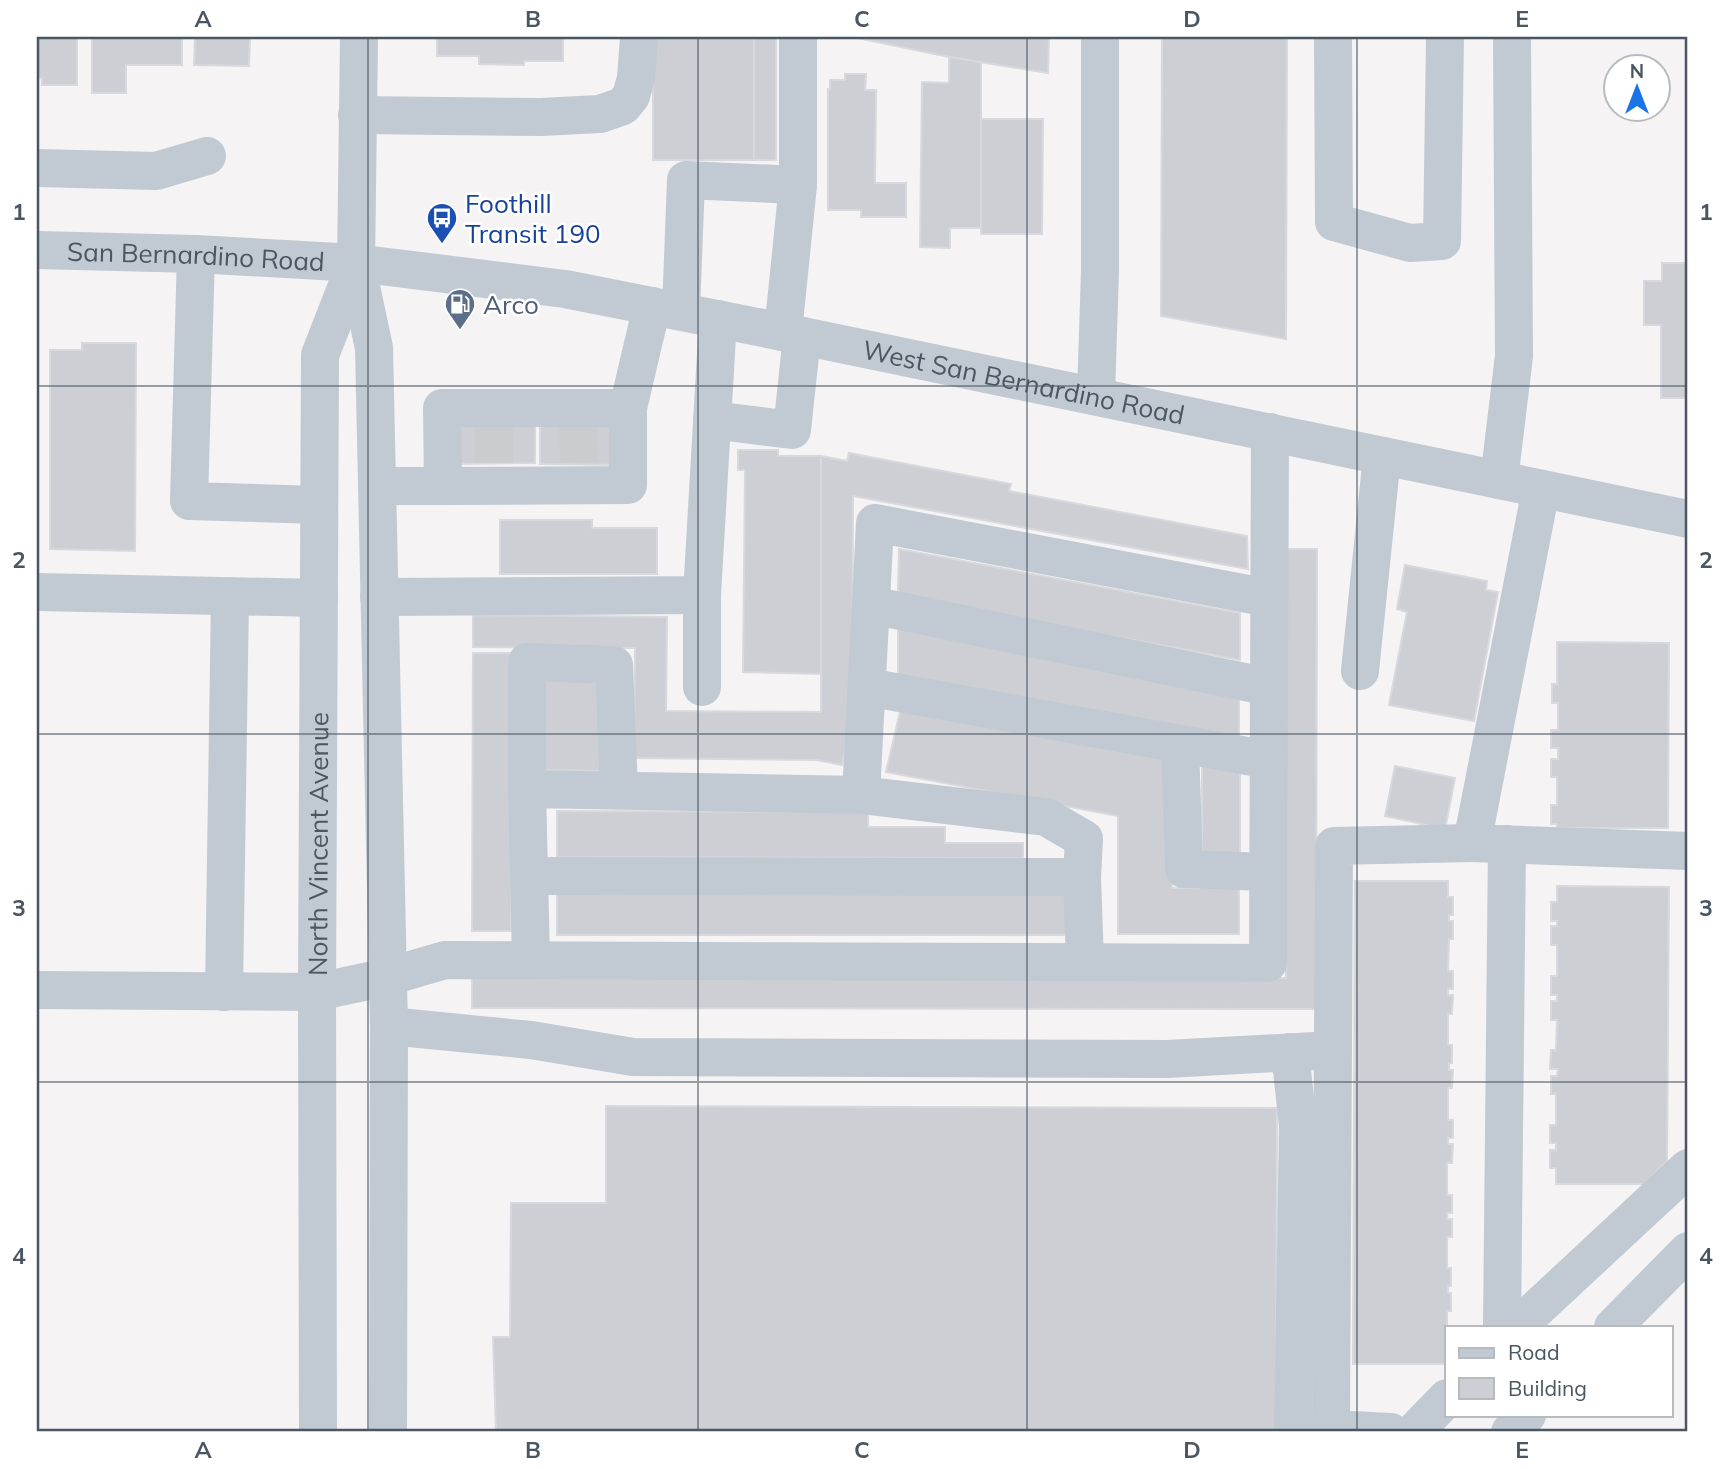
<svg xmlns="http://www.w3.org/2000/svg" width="1725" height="1469" viewBox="0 0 1725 1469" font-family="Mulish,sans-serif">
  <rect width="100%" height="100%" fill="#f5f3f3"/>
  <g fill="#cdcfd5" stroke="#d7d9de" stroke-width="2">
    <polygon points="37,37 77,37 77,85 42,85 42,78 37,78"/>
    <polygon points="92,37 182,37 182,65 126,65 126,93 92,93"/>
    <polygon points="195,37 250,37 249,66 194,65"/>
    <polygon points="437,37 563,37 563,61 524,61 524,65 479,64 479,56 437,56"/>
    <rect x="653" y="37" width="101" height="123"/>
    <rect x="754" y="37" width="22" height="123"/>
    <polygon points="853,37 1049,37 1048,73 949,57"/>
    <polygon points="1162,37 1287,37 1286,339 1161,316"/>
    <polygon points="949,57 981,62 981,228 950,228 950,248 920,247 922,82 949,83"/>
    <polygon points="845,74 866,74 865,90 876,90 875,183 906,183 906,217 861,217 861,210 828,210 828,89 830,89 830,80 845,80"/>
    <polygon points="981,119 1043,119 1042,234 981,234"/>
    <polygon points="1662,263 1688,263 1688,398 1661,398 1661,325 1644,325 1644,281 1662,281"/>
    <polygon points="82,343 136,343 135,551 50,549 50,350 82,350"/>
    <polygon points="535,424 535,463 453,464 453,425"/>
    <polygon points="540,424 622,425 622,465 540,464"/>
    <polygon points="738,450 778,450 778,456 821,456 821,674 743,672 745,470 738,470"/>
    <polygon points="849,453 1011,484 1009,491 1247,536 1248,569 853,496 852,717 842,765 817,760 634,758 635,648 473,647 473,615 667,617 666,711 821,712 821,456 847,461"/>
    <polygon points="500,520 592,520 592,528 657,528 657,574 500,574"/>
    <polygon points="899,549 1240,613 1240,660 898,596"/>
    <polygon points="1287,549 1317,549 1316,1009 472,1008 472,977 1286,978"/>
    <polygon points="1405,565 1487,581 1486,590 1498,592 1474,721 1389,705 1407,612 1397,609"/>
    <polygon points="898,628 1239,693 1239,740 898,676"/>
    <polygon points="1557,642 1669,643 1668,828 1557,828 1557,824 1551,824 1551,805 1557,805 1557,777 1551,777 1551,759 1558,759 1558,748 1551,748 1551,730 1558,730 1558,703 1552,703 1552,684 1557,684"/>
    <polygon points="473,653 512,653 511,931 472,931"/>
    <polygon points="542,677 605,678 604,771 542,770"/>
    <polygon points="901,707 1172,758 1172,888 1239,888 1239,934 1118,934 1118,816 886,772"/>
    <polygon points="1202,764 1240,771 1240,856 1202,856"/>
    <polygon points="1395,766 1455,778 1445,829 1385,816"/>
    <polygon points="557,811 868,812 868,827 945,827 945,843 1023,843 1023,858 557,857"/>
    <polygon points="1355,881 1448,881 1448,897 1453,897 1453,915 1449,915 1449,921 1453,921 1453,939 1449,939 1448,971 1453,971 1453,989 1448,989 1448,995 1453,995 1452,1014 1448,1014 1448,1045 1452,1045 1452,1063 1449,1063 1449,1070 1453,1070 1452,1088 1448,1088 1448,1120 1453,1120 1453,1138 1448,1138 1448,1144 1453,1144 1452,1163 1447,1163 1447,1195 1452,1195 1452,1213 1447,1213 1447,1219 1452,1219 1452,1237 1447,1237 1447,1268 1451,1268 1451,1286 1448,1286 1448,1293 1451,1293 1451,1311 1447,1311 1447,1364 1353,1364"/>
    <polygon points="1557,886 1669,887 1667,1161 1644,1184 1556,1184 1556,1168 1550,1168 1550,1150 1556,1150 1556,1143 1550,1143 1550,1125 1556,1125 1556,1094 1551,1094 1551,1076 1557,1076 1558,1069 1550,1069 1551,1050 1556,1050 1557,1020 1551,1020 1551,1001 1557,1001 1557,995 1551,995 1551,976 1557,976 1557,945 1551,945 1551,926 1557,926 1557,921 1551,921 1551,902 1557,902"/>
    <polygon points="557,889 1072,889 1071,935 557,935"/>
    <polygon points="606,1106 1277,1108 1276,1432 496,1432 493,1337 510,1337 511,1203 606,1203"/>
  </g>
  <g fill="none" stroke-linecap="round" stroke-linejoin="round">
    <g stroke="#caccce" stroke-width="38" stroke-dasharray="38 19" stroke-linecap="butt">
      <polyline points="578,424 579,464"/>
      <polyline points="494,425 494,463"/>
    </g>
    <g stroke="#c1cad2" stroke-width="38">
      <polyline points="359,37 356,263 374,348 389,1026 388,1432"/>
      <polyline points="1333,37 1334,222 1410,243 1442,241 1445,37"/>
      <polyline points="357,115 541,117 600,114 623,106 631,96 636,78 639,37"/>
      <polyline points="37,168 156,171 207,156"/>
      <path id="s1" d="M37,250L196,254L356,263L565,289L783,332L1688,519"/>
      <polyline points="196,254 189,501 319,505"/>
      <polyline points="681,311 686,180 798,185"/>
      <polyline points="783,332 798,185 798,37"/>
      <polyline points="1096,396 1100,270 1100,37"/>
      <polyline points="712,420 792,430 802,336"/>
      <polyline points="1499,480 1514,356 1512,37"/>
      <polyline points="377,486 443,486 442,408 628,408 652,306"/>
      <polyline points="443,486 628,485 628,408"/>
      <polyline points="1541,489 1472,843 1688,851"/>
      <polyline points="37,592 319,598"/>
      <polyline points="379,597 702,595 718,319"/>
      <polyline points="871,605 1269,687"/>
      <polyline points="1360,671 1382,456"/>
      <polyline points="702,687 702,595"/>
      <polyline points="867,687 1269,760"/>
      <polyline points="1180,744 1184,869 1268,872"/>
      <polyline points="527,789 527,662 614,665 619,790"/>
      <polyline points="861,795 1046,817 1084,839 1082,877"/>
      <polyline points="529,876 1082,877 1085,962"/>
      <polyline points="531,960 527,789 861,795 875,523 1269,598"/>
      <polyline points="37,990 317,992 387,977 445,960 1268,963 1270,432"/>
      <polyline points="224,992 230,596"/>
      <polyline points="389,1026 531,1040 633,1057 1167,1059 1333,1050"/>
      <polyline points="1290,1052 1298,1126 1293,1432"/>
      <polyline points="1502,1327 1507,844"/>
      <polyline points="1517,1327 1688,1168"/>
      <polyline points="1613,1327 1688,1251"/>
      <path id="s2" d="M318,1432L317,992L320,355L356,263"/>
      <polyline points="1391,1432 1331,1429 1334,846 1472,843"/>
      <polyline points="1414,1432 1447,1398"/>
      <polyline points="1510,1432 1527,1415"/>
    </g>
  </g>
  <path fill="none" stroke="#4a5661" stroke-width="2" stroke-opacity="0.55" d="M368,37V1432M698,37V1432M1027,37V1432M1357,37V1432M37,386H1688M37,734H1688M37,1082H1688"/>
  <defs>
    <g id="bus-pin" transform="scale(1.575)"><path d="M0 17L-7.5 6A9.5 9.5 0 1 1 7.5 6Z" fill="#1a4fb4" stroke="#fff"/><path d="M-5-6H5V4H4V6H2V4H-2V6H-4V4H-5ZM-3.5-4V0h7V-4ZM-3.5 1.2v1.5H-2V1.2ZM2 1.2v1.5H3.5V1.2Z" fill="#fff"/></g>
    <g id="fuel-pin" transform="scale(1.575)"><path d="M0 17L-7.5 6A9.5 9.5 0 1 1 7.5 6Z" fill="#5c6f8a" stroke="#fff"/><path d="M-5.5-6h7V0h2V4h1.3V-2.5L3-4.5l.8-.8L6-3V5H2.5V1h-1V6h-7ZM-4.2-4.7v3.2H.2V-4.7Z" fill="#fff"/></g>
  </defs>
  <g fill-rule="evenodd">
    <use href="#bus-pin" x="442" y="218"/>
    <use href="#fuel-pin" x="460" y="304"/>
  </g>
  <g text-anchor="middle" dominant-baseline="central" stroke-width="5" stroke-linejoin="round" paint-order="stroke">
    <g font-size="26" fill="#164399" stroke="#fff" text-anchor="start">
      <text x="465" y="203">Foothill<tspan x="465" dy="30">Transit 190</tspan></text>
    </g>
    <g font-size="26" fill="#4a5661" stroke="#fff">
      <text stroke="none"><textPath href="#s1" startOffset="159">San Bernardino Road</textPath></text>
      <text stroke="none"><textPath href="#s1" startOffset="998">West San Bernardino Road</textPath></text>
      <text stroke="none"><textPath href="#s2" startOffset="588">North Vincent Avenue</textPath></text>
    </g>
    <g font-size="26" fill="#4e5e75" stroke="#fff" text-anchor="start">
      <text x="483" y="304">Arco</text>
    </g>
  </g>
  <rect width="1725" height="1469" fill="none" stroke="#ffffff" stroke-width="77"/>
  <rect x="1445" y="1326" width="228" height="91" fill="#ffffff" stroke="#b7bbc0" stroke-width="2"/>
  <rect x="1459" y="1348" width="35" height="10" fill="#c1cad2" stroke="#b7bbc0" stroke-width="2"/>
  <text x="1508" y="1360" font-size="21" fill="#4a5661">Road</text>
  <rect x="1459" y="1378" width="35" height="21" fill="#cdcfd5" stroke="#b7bbc0" stroke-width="2"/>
  <text x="1508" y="1396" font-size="21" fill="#4a5661">Building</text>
  <g transform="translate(1637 88)"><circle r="33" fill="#ffffff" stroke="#b7bbc0" stroke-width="2"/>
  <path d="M0-5L12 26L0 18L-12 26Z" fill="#1a73e8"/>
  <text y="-10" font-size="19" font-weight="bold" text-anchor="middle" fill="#4a5661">N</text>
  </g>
  <rect x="38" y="38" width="1648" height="1392" fill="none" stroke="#4a5661" stroke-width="2.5"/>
  <g font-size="23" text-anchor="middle" font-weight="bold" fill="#4a5661">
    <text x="203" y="27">A</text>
    <text x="533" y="27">B</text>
    <text x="862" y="27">C</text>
    <text x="1192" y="27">D</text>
    <text x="1522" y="27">E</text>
    <text x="19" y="220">1</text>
    <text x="1706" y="220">1</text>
    <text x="19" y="568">2</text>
    <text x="1706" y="568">2</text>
    <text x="19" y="916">3</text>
    <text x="1706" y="916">3</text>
    <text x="19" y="1264">4</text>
    <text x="1706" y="1264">4</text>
    <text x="203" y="1458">A</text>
    <text x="533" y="1458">B</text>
    <text x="862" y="1458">C</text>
    <text x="1192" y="1458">D</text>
    <text x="1522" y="1458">E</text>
  </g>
</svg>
